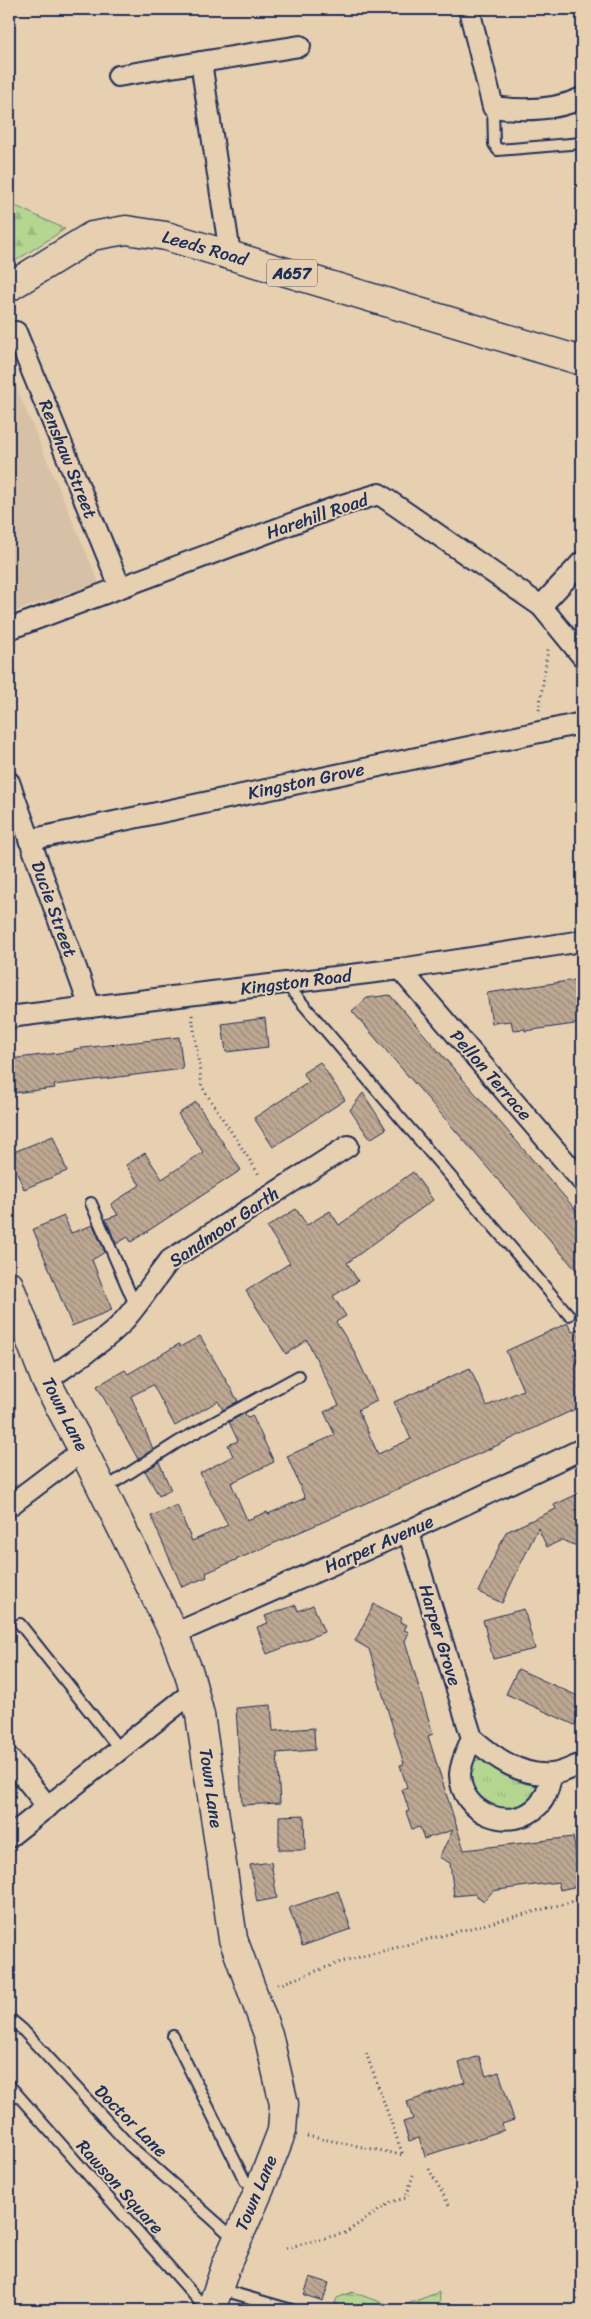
<svg xmlns="http://www.w3.org/2000/svg" width="591" height="2319" viewBox="0 0 591 2319" font-family="Sriracha,sans-serif">
  <defs>
    <pattern id="grass-tufts" width="24" height="20" patternUnits="userSpaceOnUse" patternTransform="scale(1.25)"><rect width="24" height="20" fill="#b4d690"/><path d="M3 7l-1-3M5 7V3M7 7l1-3M15 17l-1-3M17 17v-4M19 17l1-3" fill="none" stroke="#9ab87f"/></pattern>
    <pattern id="forest-firs" width="22" height="20" patternUnits="userSpaceOnUse" patternTransform="scale(1.25)"><rect width="22" height="20" fill="#b4d690"/><path d="M5 1l3.5 6h-7zM16 11l3.5 6h-7z" fill="#9ab87f"/></pattern>
    <pattern id="building-back-hatch" width="6" height="6" patternUnits="userSpaceOnUse" patternTransform="scale(1.25)"><rect width="6" height="6" fill="#bea892"/><path d="M-1 5l2 2M0 0l6 6M5-1l2 2" fill="none" stroke="#9a897a"/></pattern>
  </defs>
  <rect width="100%" height="100%" fill="#e7d0b0"/>
  <filter id="ink" filterUnits="userSpaceOnUse"><feTurbulence type="fractalNoise" baseFrequency=".02" numOctaves="2"/><feDisplacementMap in="SourceGraphic" scale="10" xChannelSelector="R" yChannelSelector="G"/><feConvolveMatrix kernelMatrix="1 2 1 2 8 2 1 2 1" color-interpolation-filters="sRGB"/></filter>
  <g filter="url(#ink)">
    <polygon fill="#d7c1a6" points="9,370 99,583 9,613"/>
    <polygon fill="url(#grass-tufts)" stroke="#688277" points="480,1759 498,1769 536,1782 537,1793 529,1802 507,1812 484,1805 470,1787 469,1763"/>
    <g fill="url(#forest-firs)" stroke="#688277">
      <polygon points="9,203 65,229 9,265"/>
      <polygon points="352,2292 397,2308 439,2292 441,2310 332,2310 337,2298"/>
    </g>
    <g fill="url(#building-back-hatch)" stroke="#1b2f5e">
      <polygon points="582,979 582,1023 525,1031 525,1029 513,1030 511,1021 492,1023 487,993"/>
      <polygon points="390,995 582,1217 582,1277 352,1011 367,998"/>
      <polygon points="265,1018 268,1047 226,1052 222,1024"/>
      <polygon points="179,1037 183,1069 54,1085 55,1088 14,1093 10,1059 74,1051 74,1049"/>
      <polygon points="320,1062 345,1100 273,1147 254,1118 309,1082 303,1073"/>
      <polygon points="363,1093 386,1129 370,1139 350,1110"/>
      <polygon points="196,1102 241,1170 131,1242 128,1237 116,1244 106,1219 118,1215 111,1204 140,1185 126,1165 145,1153 162,1179 203,1152 178,1114"/>
      <polygon points="53,1136 67,1171 24,1189 9,1154"/>
      <polygon points="413,1172 433,1200 347,1263 358,1281 333,1296 346,1316 336,1322 354,1351 377,1401 358,1410 378,1454 411,1439 394,1402 470,1368 487,1406 523,1390 506,1351 568,1323 572,1332 582,1327 582,1350 573,1355 582,1374 582,1406 485,1451 206,1573 207,1577 182,1587 151,1516 177,1505 192,1541 228,1525 200,1473 233,1456 228,1445 238,1441 229,1422 245,1413 247,1418 252,1415 274,1462 231,1483 247,1520 267,1512 268,1514 305,1498 287,1456 335,1435 324,1412 339,1405 307,1340 286,1354 246,1291 290,1263 267,1227 296,1209 307,1225 330,1211 339,1225"/>
      <polygon points="64,1216 71,1233 93,1225 105,1252 92,1260 112,1310 72,1326 33,1229"/>
      <polygon points="200,1336 238,1401 223,1410 218,1401 175,1426 153,1385 131,1396 153,1449 138,1459 97,1386 125,1370 128,1374 179,1344 180,1347"/>
      <polygon points="159,1462 171,1490 159,1496 145,1471"/>
      <polygon points="582,1492 582,1548 562,1540 547,1547 538,1528 502,1603 478,1592 506,1532 556,1509 554,1505"/>
      <polygon points="374,1604 402,1618 400,1622 407,1625 404,1630 409,1632 405,1641 433,1734 428,1736 464,1850 573,1837 582,1885 560,1890 558,1882 505,1889 493,1891 484,1901 474,1894 454,1896 450,1863 439,1857 453,1830 424,1839 420,1827 412,1829 406,1812 409,1811 402,1789 407,1787 400,1765 404,1764 369,1649 355,1641"/>
      <polygon points="296,1605 298,1611 313,1605 324,1632 267,1654 257,1627 268,1623 265,1616"/>
      <polygon points="524,1609 535,1649 493,1659 483,1620"/>
      <polygon points="518,1669 582,1698 582,1709 575,1725 506,1694"/>
      <polygon points="271,1705 273,1731 314,1728 315,1750 277,1753 280,1803 242,1805 236,1708"/>
      <polygon points="304,1815 305,1850 279,1850 279,1816"/>
      <polygon points="271,1862 277,1898 257,1902 250,1865"/>
      <polygon points="338,1891 351,1929 302,1946 289,1908"/>
      <polygon points="479,2056 486,2076 499,2072 514,2120 502,2124 504,2130 425,2156 419,2138 409,2141 403,2122 413,2119 407,2102 465,2082 459,2063"/>
      <polygon points="310,2277 329,2283 323,2301 304,2295"/>
    </g>
    <g fill="none" stroke-linecap="round" stroke-linejoin="round">
      <g stroke="#1b2f5e" stroke-width="14">
        <g id="lane">
          <polyline points="493,107 494,144 498,150 582,143"/>
          <polyline points="285,983 569,1315"/>
          <polyline points="91,1203 136,1307"/>
          <polyline points="104,1489 178,1442 299,1376"/>
          <polyline points="20,1624 121,1751"/>
          <polyline points="9,2018 22,2029 129,2145 235,2239"/>
          <polyline points="173,2036 245,2181 259,2188"/>
          <polyline points="9,2085 207,2310"/>
          <polyline points="219,2289 292,2310"/>
        </g>
      </g>
      <g stroke="#1b2f5e" stroke-width="24">
        <g id="street">
          <path d="M469,9L493,107C523,111 554,111 582,98"/>
          <polyline points="118,76 201,62"/>
          <polyline points="230,254 201,62 300,46"/>
          <polyline points="16,332 120,587"/>
          <polyline points="541,606 582,562"/>
          <polyline points="9,629 339,506 379,494 541,606 582,656"/>
          <polyline points="9,782 90,1007"/>
          <polyline points="29,840 582,723"/>
          <polyline points="400,969 582,1181"/>
          <polyline points="9,1017 400,969 582,941"/>
          <path d="M46,1381C68,1364 102,1344 120,1325C139,1305 153,1281 170,1260L348,1146"/>
          <polyline points="9,1506 83,1450"/>
          <path d="M408,1531L472,1738C494,1757 521,1777 552,1774C562,1773 573,1767 582,1764"/>
          <polyline points="174,1634 408,1531 582,1449"/>
          <path d="M472,1738C467,1750 461,1761 460,1774C460,1814 512,1834 539,1805C547,1796 549,1785 552,1774"/>
          <polyline points="9,1758 48,1807"/>
          <polyline points="9,1837 194,1691"/>
        </g>
      </g>
      <g stroke="#1b2f5e" stroke-width="31">
        <polyline id="secondary" points="9,1285 46,1381 83,1450 174,1634 189,1673 200,1715 233,1939 268,2034 284,2104 282,2131 260,2188 227,2263 211,2310"/>
      </g>
      <g stroke="#1b2f5e" stroke-width="31">
        <polyline id="primary" points="9,287 92,236 126,230 166,236 582,361"/>
      </g>
      <g stroke="#1b2f5e" stroke-width="3" stroke-dasharray="1 4" stroke-linecap="butt">
        <polyline points="539,710 548,649"/>
        <polyline points="192,1015 202,1087 260,1176"/>
        <polyline points="278,1985 341,1962 582,1899"/>
        <polyline points="307,2136 403,2155 365,2050"/>
        <polyline points="429,2169 450,2207"/>
        <polyline points="286,2248 345,2233 391,2202 406,2198 414,2172"/>
      </g>
      <use href="#lane" stroke="#e7d0b0" stroke-width="10"/>
      <use href="#street" stroke="#e7d0b0" stroke-width="20"/>
      <use href="#secondary" stroke="#e7d0b0" stroke-width="28"/>
      <use href="#primary" stroke="#e7d0b0" stroke-width="28"/>
    </g>
  </g>
  <g text-anchor="middle" dominant-baseline="central" stroke-width="4" stroke-linejoin="round" paint-order="stroke">
    <rect fill="#e7d0b0" stroke="#585f77" stroke-width="1" x="267" y="259.5" width="50" height="27" rx="4"/>
    <g font-size="16" font-weight="bold" fill="#1b2f5e">
      <text x="292" y="273">A657</text>
    </g>
    <g font-size="18" fill="#1b2f5e" stroke="#e7d0b0">
      <text transform="translate(205 248) rotate(16)">Leeds Road</text>
      <text transform="translate(68 459) rotate(68)">Renshaw Street</text>
      <text transform="translate(317 516) rotate(-19)">Harehill Road</text>
      <text transform="translate(306 781) rotate(-12)">Kingston Grove</text>
      <text transform="translate(54 909) rotate(70)">Ducie Street</text>
      <text transform="translate(296 982) rotate(-7)">Kingston Road</text>
      <text transform="translate(491 1075) rotate(49)">Pellon Terrace</text>
      <text transform="translate(224 1227) rotate(-34)">Sandmoor Garth</text>
      <text transform="translate(65 1414) rotate(63)">Town Lane</text>
      <text transform="translate(379 1544) rotate(-24)">Harper Avenue</text>
      <text transform="translate(440 1635) rotate(73)">Harper Grove</text>
      <text transform="translate(211 1788) rotate(82)">Town Lane</text>
      <text transform="translate(131 2121) rotate(45)">Doctor Lane</text>
      <text transform="translate(120 2187) rotate(48)">Rawson Square</text>
      <text transform="translate(256 2193) rotate(-67)">Town Lane</text>
    </g>
  </g>
  <rect width="591" height="2319" fill="none" stroke="#e7d0b0" stroke-width="30"/>
  <rect x="15" y="15" width="561" height="2289" fill="none" stroke="#1b2f5e" stroke-width="2" filter="url(#ink)"/>
</svg>
